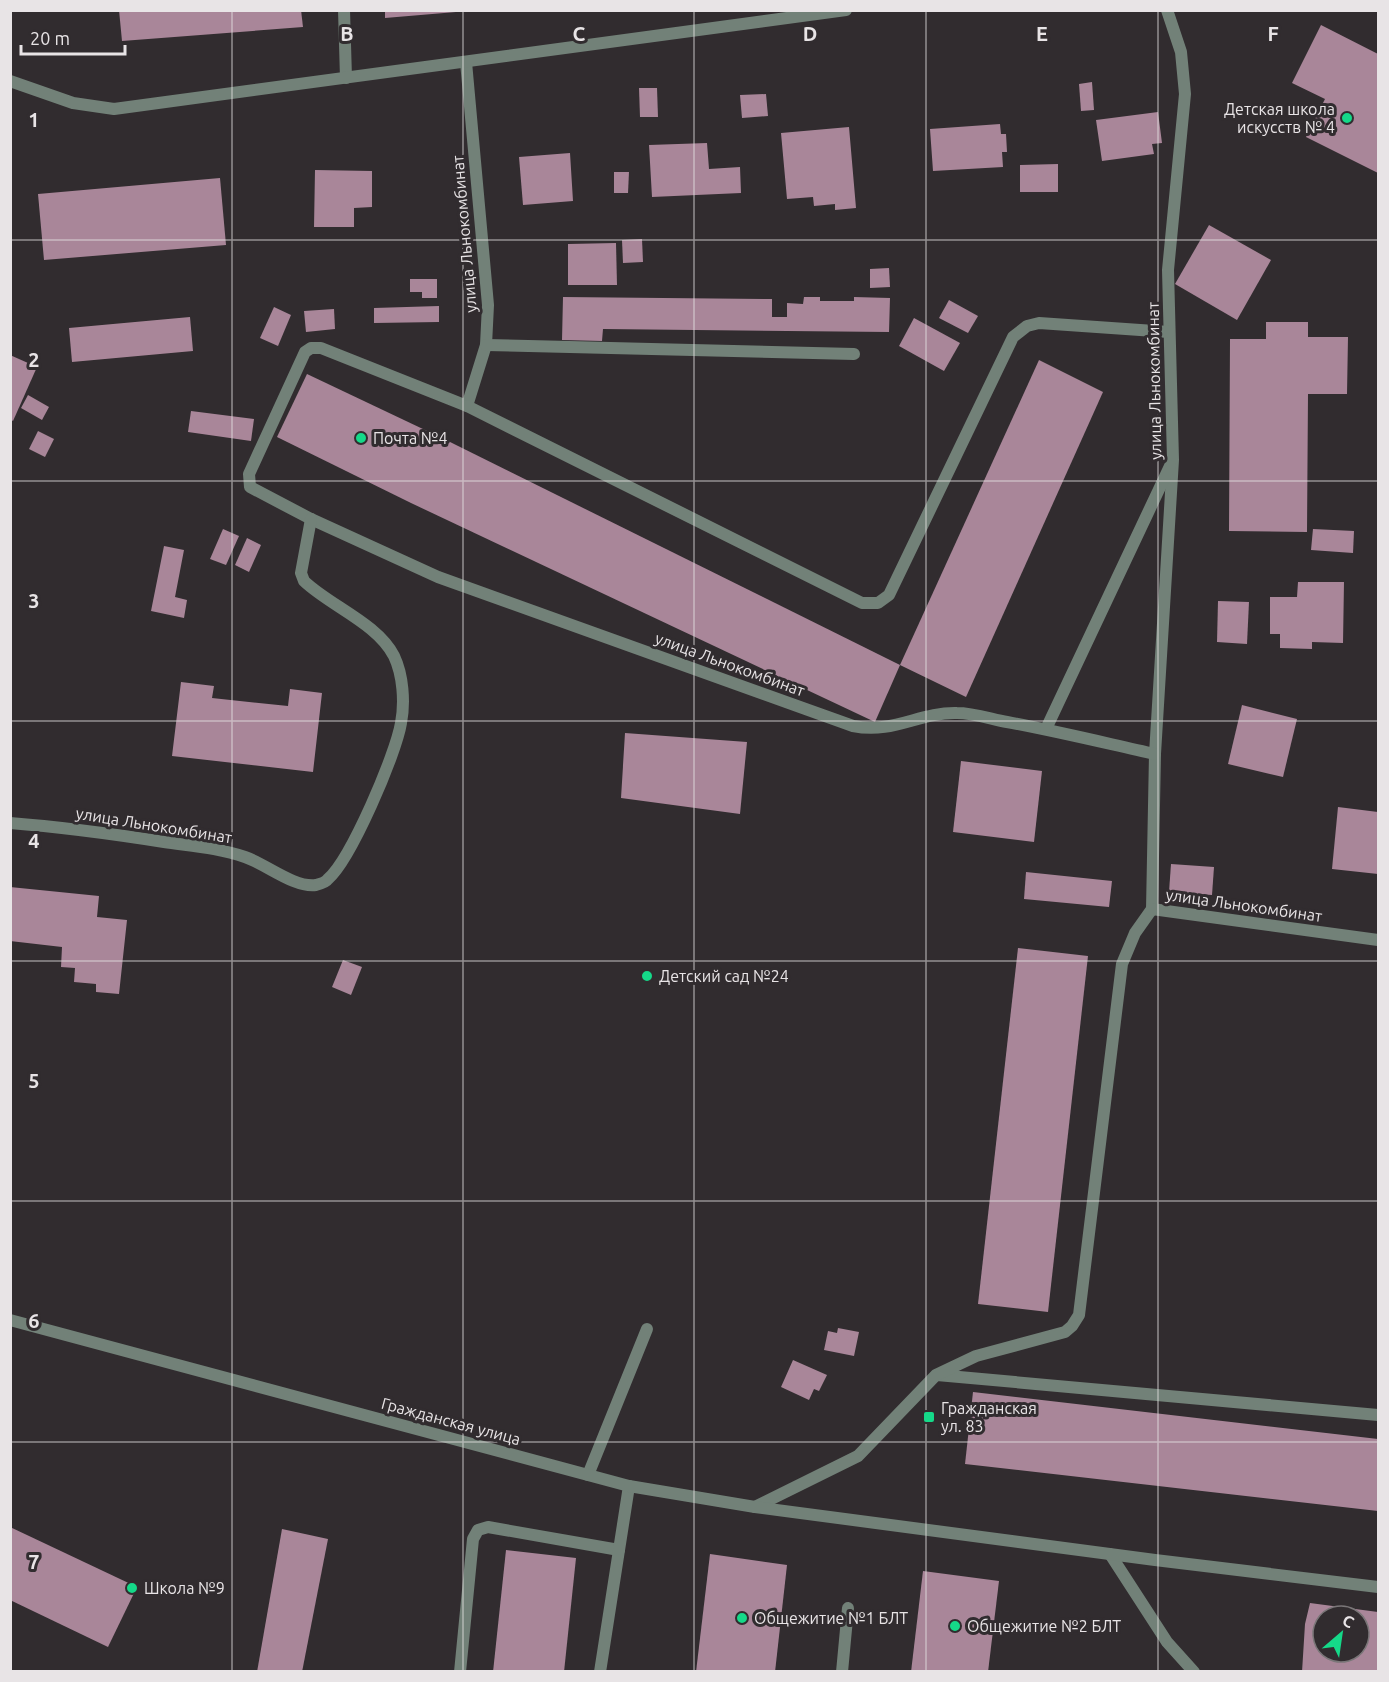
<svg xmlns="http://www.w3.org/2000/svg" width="1389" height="1682" viewBox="0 0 1389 1682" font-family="Ubuntu,sans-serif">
  <rect width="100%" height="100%" fill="#312c2f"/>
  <g fill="#a98699" fill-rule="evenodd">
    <polygon points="119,10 301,10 303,27 122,41"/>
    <polygon points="385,10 456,10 456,12 385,18"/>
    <polygon points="1321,25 1378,54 1378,173 1306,137 1325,99 1292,83"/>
    <polygon points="1092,82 1094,110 1081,111 1079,84"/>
    <polygon points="639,88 657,88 658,117 640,117"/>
    <polygon points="766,94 768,116 742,118 740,95"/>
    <polygon points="1158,112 1162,143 1152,144 1154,154 1102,161 1096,120"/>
    <polygon points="1000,124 1001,134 1006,134 1007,152 1002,152 1003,167 933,171 930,129"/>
    <polygon points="849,127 856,208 835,210 835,204 814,206 813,197 787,199 781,133"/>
    <polygon points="707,143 709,169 740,167 741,193 652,197 649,145"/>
    <polygon points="570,153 573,201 523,205 519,157"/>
    <polygon points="1058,164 1058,192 1020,192 1020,165"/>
    <polygon points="315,170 372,171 372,207 354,208 354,227 314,227"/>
    <polygon points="614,172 629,172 628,193 614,193"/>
    <polygon points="220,178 226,245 44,260 38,194"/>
    <polygon points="1209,225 1271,260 1237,320 1175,284"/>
    <polygon points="642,239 643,262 623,263 622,240"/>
    <polygon points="616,243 617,285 568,285 568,244"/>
    <polygon points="889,268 890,287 870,288 870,269"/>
    <polygon points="410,279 437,279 437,298 422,298 422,292 410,292"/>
    <polygon points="563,297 772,299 772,317 787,317 787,303 803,304 804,297 820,297 820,301 854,301 854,297 890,298 889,332 603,329 602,341 562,340"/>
    <polygon points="949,300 978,316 968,333 939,318"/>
    <polygon points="439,306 439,322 374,323 374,308"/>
    <polygon points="274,307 291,315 278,346 260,338"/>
    <polygon points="334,309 335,329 306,332 304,311"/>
    <polygon points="190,317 193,351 72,362 69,328"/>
    <polygon points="914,318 960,343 944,371 899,346"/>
    <polygon points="1266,322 1308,322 1308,337 1348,337 1347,394 1308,394 1307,532 1229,531 1230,339 1266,339"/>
    <polygon points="10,355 37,367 13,421 10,419"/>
    <polygon points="1039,360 1103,392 966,697 900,665"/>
    <polygon points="307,374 444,439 900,665 875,722 411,503 277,437"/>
    <polygon points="28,395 49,407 42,420 21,408"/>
    <polygon points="191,411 254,419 251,441 188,432"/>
    <polygon points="38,431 54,439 45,457 29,449"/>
    <polygon points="223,529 239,536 226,565 210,559"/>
    <polygon points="1313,529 1354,531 1353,553 1311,550"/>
    <polygon points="247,538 261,545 249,572 235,565"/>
    <polygon points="164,546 184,550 175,597 187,600 184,618 151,611"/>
    <polygon points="1298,582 1344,582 1343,643 1312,642 1312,649 1280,648 1280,634 1270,634 1270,597 1297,597"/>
    <polygon points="1218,601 1249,602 1247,644 1217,642"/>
    <polygon points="181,682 214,686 212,698 288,706 290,689 322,693 313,772 172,756"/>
    <polygon points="1242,705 1297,719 1283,777 1228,764"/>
    <polygon points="625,733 747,742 740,814 621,798"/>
    <polygon points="961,761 1042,771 1034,842 953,832"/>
    <polygon points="1338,807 1378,812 1378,874 1332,869"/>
    <polygon points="1171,864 1214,867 1212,895 1169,892"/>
    <polygon points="1026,872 1112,881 1109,907 1024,899"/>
    <polygon points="10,887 99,896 97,917 127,920 119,994 96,992 96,984 74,982 75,968 61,967 62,947 10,941"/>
    <polygon points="1018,948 1088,956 1048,1312 978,1304"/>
    <polygon points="343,960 362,967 351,995 332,987"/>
    <polygon points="838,1328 859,1332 854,1356 824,1350 828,1331 837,1333"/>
    <polygon points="793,1360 827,1375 819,1391 814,1389 809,1400 781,1387"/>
    <polygon points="973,1392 1378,1439 1378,1511 965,1464"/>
    <polygon points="10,1527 137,1587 108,1647 10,1600"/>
    <polygon points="282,1529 328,1539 302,1672 257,1672"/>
    <polygon points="506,1550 576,1558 564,1672 493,1672"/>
    <polygon points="710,1554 787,1565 775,1672 696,1672"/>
    <polygon points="923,1571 999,1581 988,1672 911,1672"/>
    <path d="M1310,1603L1378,1612V1672H1302L1305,1624ZM1323,1616H1359V1652H1323Z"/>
  </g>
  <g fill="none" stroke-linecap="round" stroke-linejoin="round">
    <g stroke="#728178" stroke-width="12">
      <polyline points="344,10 346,78"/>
      <polyline points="1167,10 1181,52 1185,94 1168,270 1173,460 1155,754 1152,909 1378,940"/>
      <path d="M466,62L488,305L486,345L467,406L321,348H311L305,352L249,474L250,487L311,519L438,577L853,726C894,734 919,712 957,713C973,713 991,719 1007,722C1056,731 1105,743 1155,754"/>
      <polyline points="10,81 73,103 114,109 846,10"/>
      <polyline points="486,345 854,354"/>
      <polyline points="467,406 862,603 878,603 889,595 1013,337 1027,326 1039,323 1169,332"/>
      <polyline points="1046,729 1170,466"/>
      <path d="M10,823C62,827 113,834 164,842C191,846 219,848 245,857C266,864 294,888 316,885C320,884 326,882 328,879C351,859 396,754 401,723C405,702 403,675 394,656C377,623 330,606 304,581L301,573L311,519"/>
      <polyline points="937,1375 1378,1415"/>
      <polyline points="588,1475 647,1329"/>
      <polyline points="755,1507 858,1456 936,1375 976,1356 1065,1332 1072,1326 1079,1315 1122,964 1135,933 1152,909"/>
      <polyline points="1110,1554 1167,1642 1194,1672"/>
      <polyline points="460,1672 473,1539 478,1530 488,1527 619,1550"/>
      <polyline points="600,1672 629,1486"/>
      <polyline points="842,1672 848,1608"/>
    </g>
    <polyline stroke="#728178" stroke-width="12" points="10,1320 629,1486 755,1507 1155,1560 1378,1587"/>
  </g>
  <path fill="none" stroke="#e8e4e6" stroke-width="1.5" stroke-opacity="0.55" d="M232,10V1672M463,10V1672M694,10V1672M926,10V1672M1158,10V1672M10,240H1378M10,481H1378M10,721H1378M10,961H1378M10,1201H1378M10,1442H1378"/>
  <g fill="#15d989" stroke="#312c2f" stroke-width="2">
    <circle cx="1347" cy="118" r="6"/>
    <circle cx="361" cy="438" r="6"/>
    <circle cx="647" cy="976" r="6"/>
    <rect x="923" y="1411" width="12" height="12" rx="3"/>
    <circle cx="132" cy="1588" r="6"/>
    <circle cx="742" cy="1618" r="6"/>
    <circle cx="955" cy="1626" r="6"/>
  </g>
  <g text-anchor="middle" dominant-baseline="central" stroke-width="6" stroke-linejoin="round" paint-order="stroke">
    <g font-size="16" fill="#e8e4e6" stroke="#312c2f" text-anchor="start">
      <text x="1335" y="109" text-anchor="end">Детская школа<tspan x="1335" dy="18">искусств № 4</tspan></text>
      <text x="373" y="438">Почта №4</text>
      <text x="659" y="976">Детский сад №24</text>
      <text x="941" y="1408">Гражданская<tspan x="941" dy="18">ул. 83</tspan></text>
      <text x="144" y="1588">Школа №9</text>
      <text x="754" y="1618">Общежитие №1 БЛТ</text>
      <text x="967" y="1626">Общежитие №2 БЛТ</text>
    </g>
    <g font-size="16" fill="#e8e4e6" stroke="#312c2f">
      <text transform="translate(464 234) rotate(-95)">улица Льнокомбинат</text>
      <text transform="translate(1154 381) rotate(-91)">улица Льнокомбинат</text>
      <text transform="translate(730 664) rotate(20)">улица Льнокомбинат</text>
      <text transform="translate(154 825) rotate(9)">улица Льнокомбинат</text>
      <text transform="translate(1244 905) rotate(8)">улица Льнокомбинат</text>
      <text transform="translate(451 1421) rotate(15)">Гражданская улица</text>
    </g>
  </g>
  <g font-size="20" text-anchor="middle" font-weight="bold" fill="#e8e4e6" stroke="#312c2f" stroke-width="6" stroke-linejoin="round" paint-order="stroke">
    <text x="347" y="41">B</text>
    <text x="579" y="41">C</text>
    <text x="810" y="41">D</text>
    <text x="1042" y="41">E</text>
    <text x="1273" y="41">F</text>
    <text x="34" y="127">1</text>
    <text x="34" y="367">2</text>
    <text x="34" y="608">3</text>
    <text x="34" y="848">4</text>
    <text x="34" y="1088">5</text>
    <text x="34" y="1328">6</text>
    <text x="34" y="1569">7</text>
  </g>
  <rect width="1389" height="1682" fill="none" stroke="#e8e4e6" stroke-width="24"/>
  <g transform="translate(1341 1634) rotate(29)"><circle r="28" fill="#312c2f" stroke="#7a7678" stroke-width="1.5"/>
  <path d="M0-4.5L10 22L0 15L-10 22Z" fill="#15d989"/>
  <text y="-9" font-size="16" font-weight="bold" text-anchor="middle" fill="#e8e4e6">С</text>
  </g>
  <path d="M21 45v9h104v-9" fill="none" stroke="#e8e4e6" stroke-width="3"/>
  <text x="30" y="45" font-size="18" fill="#e8e4e6" stroke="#312c2f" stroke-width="4.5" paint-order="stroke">20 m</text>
</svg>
